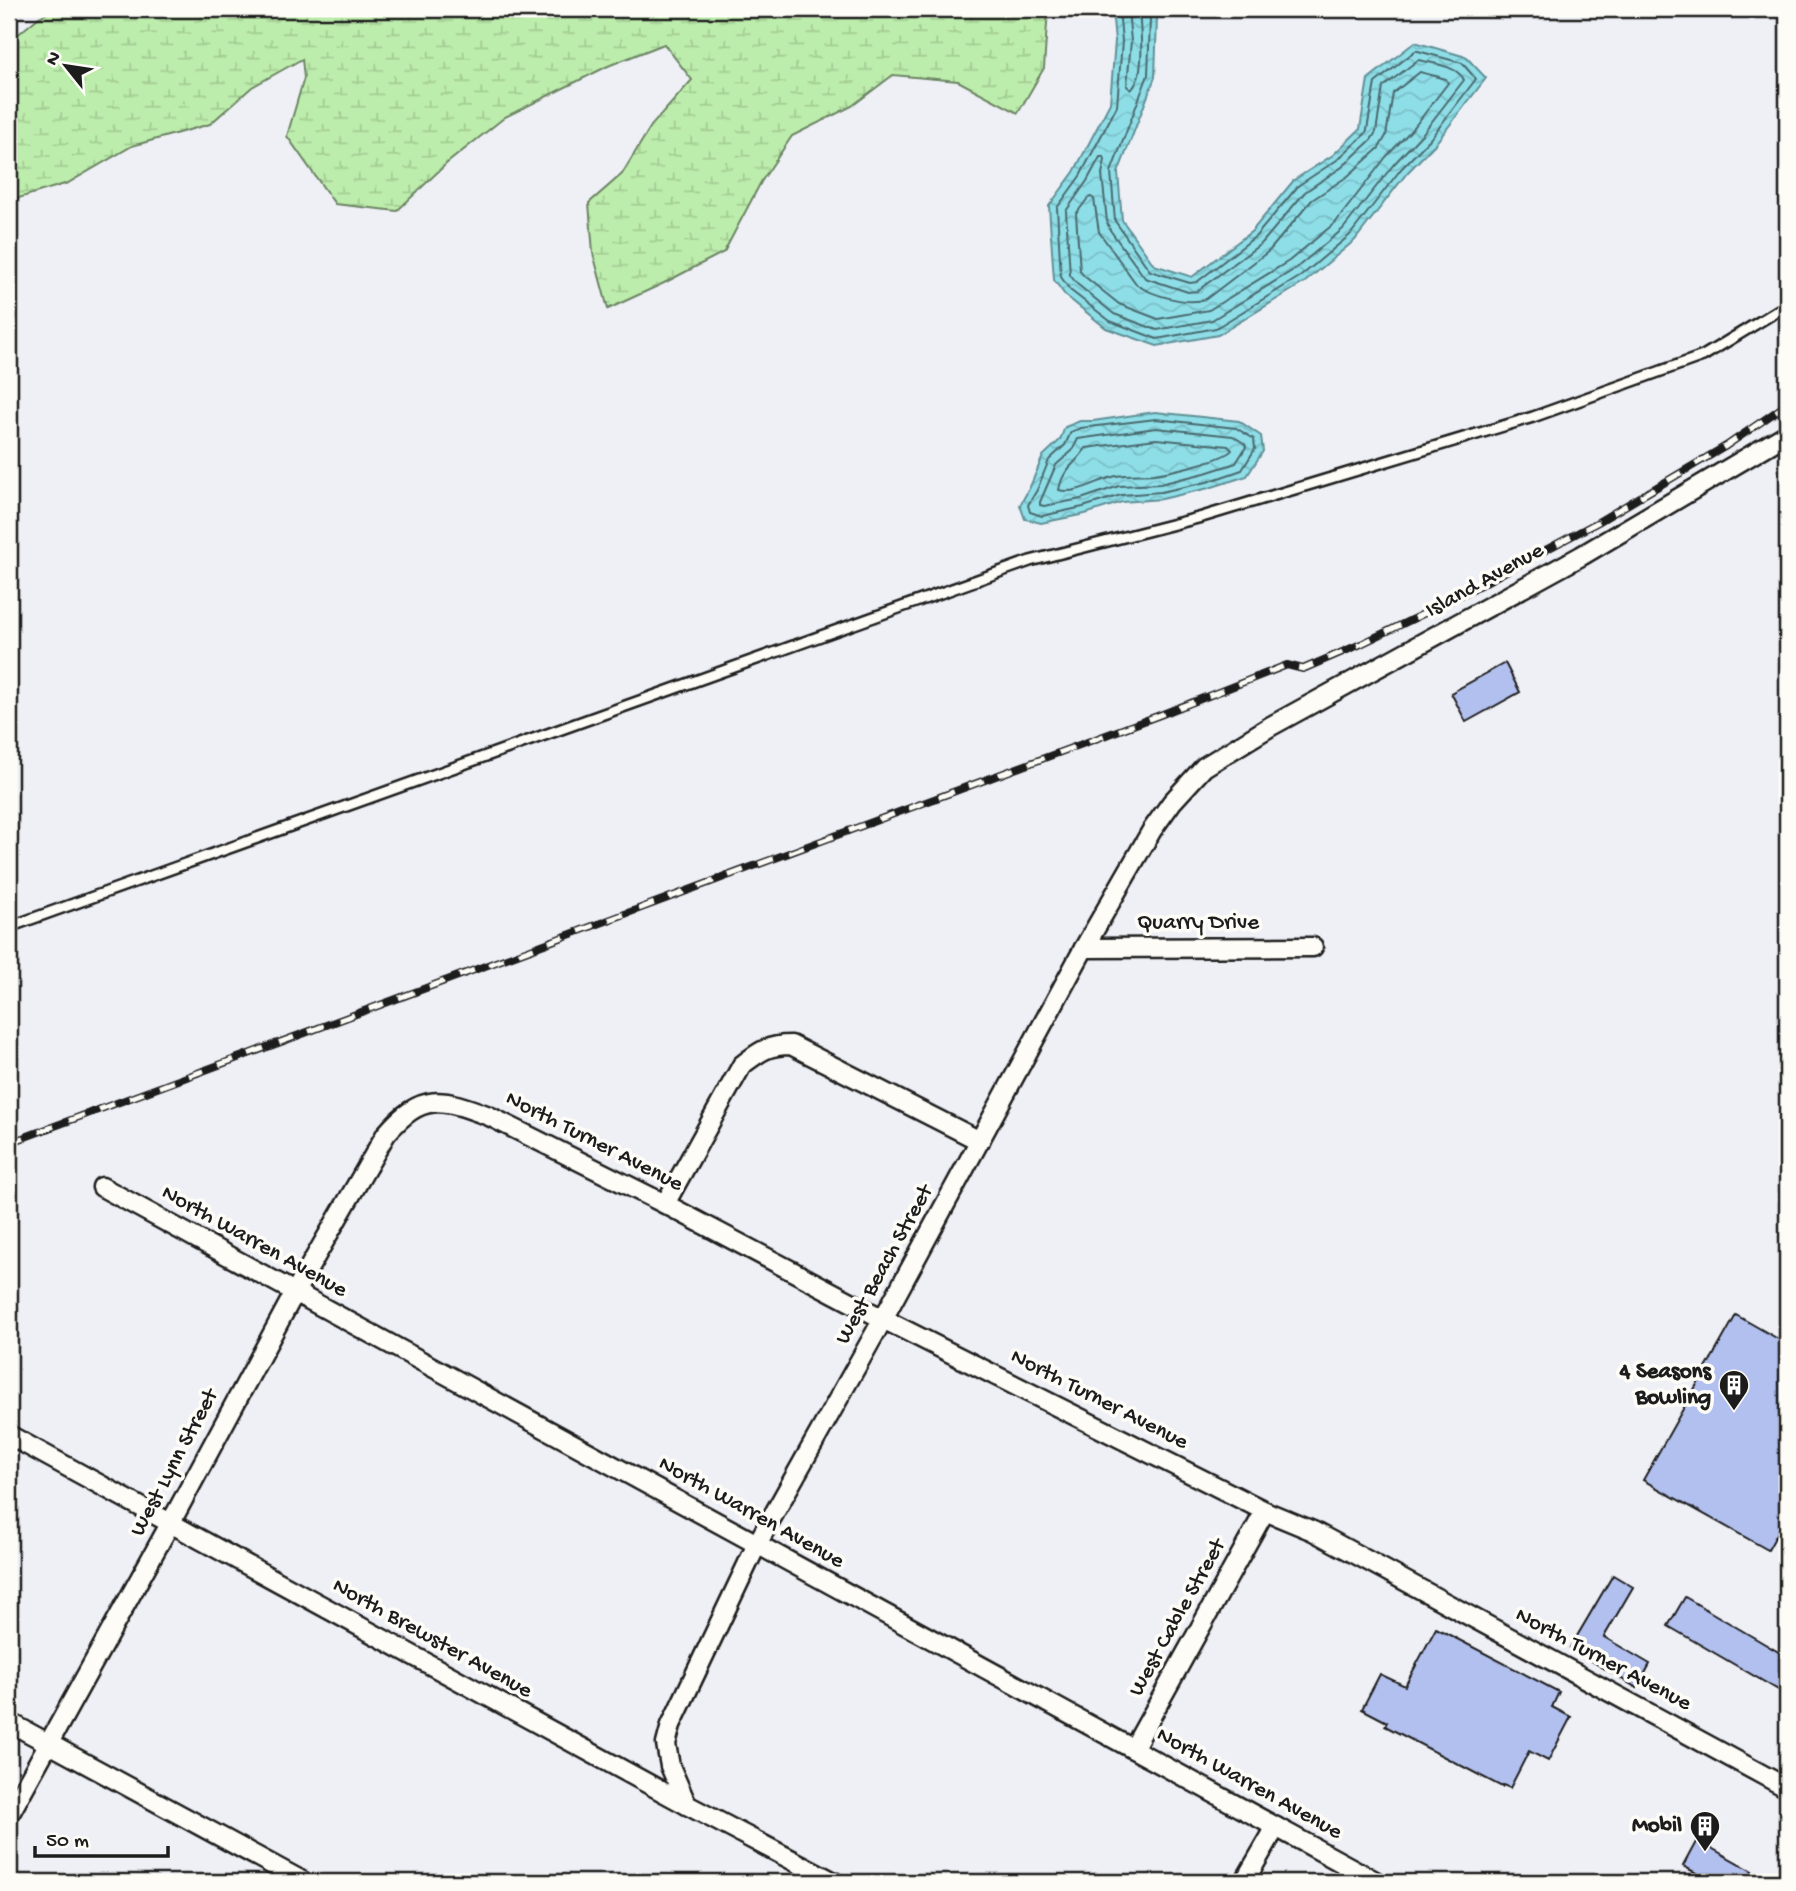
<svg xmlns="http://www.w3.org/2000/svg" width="1796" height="1891" viewBox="0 0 1796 1891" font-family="'Gochi Hand',sans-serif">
  <defs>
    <pattern id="wetland-marsh" width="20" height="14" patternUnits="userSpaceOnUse" patternTransform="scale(1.75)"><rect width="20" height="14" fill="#bdedac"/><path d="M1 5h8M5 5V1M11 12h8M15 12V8" fill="none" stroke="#a2cb93"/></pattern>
    <pattern id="water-waves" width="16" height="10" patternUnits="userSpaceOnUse" patternTransform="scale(1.75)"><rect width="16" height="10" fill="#8edee8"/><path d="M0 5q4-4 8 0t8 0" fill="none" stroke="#7abec6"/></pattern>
  </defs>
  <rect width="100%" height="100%" fill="#eef0f6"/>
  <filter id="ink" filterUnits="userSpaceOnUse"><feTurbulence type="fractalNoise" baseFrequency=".0143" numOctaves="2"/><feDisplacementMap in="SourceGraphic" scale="14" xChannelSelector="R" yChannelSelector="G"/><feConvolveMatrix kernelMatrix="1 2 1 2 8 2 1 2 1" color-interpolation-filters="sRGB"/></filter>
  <g filter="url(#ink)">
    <polygon fill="url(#wetland-marsh)" stroke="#6c8464" stroke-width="2" points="55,9 1048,9 1044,68 1018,113 958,81 893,75 852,106 792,136 761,182 724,252 664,283 608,309 593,253 589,203 622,174 651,126 692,80 664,44 608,66 505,117 446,164 397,211 335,204 287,136 304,78 302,59 252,87 210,124 132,146 68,183 9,201 9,42 39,17"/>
    <g fill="url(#water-waves)" stroke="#609096" stroke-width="2">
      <polygon points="1112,9 1154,9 1157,17 1155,77 1118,173 1122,220 1154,265 1192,277 1252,231 1294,180 1333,155 1360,129 1368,79 1415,42 1466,57 1486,78 1435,144 1407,173 1355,240 1305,282 1218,335 1157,346 1106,328 1065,295 1054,280 1049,206 1074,172 1110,103 1115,41"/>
      <polygon points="1155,412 1239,421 1261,436 1263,451 1247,476 1209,488 1162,499 1122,502 1085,514 1041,523 1025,519 1020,505 1030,487 1043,456 1060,440 1065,427 1080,421 1093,421"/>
    </g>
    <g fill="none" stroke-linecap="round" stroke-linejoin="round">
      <g stroke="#4a6a6e" stroke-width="2">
        <polyline points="1119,9 1122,41 1117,106 1080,176 1057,208 1061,277 1070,290 1110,321 1157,339 1216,328 1301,276 1350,235 1401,169 1430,139 1476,79 1462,63 1418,51 1415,51 1375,83 1367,130 1365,134 1337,160 1299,185 1256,236 1197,282 1190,283 1150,271 1115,221 1111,172 1148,75 1150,19 1148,9"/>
        <path d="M1128,9L1131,41L1127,86L1131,90C1147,75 1140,29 1139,9"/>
        <path d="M1418,60C1432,63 1458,66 1464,80L1423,133L1394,164L1343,229L1295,269L1212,320L1157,330L1114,314L1077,284L1070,275L1066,211L1087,181L1100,157H1104L1105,160L1102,174L1107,222L1110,230L1145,278L1188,292L1197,291L1262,243L1305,192L1342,167L1371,140L1376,132L1383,87Z"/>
        <path d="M1420,72L1446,79L1448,83L1415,126L1386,157L1336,222L1289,261L1209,310L1158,319L1119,304L1084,276L1080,271L1076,214L1088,198L1091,197L1094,199L1099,232L1137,285C1152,295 1188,306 1206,299L1269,251L1312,200L1348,176L1379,148L1386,136L1393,93Z"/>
        <polygon points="1156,419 1236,428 1254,439 1255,449 1242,470 1207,482 1161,492 1121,495 1083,507 1042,516 1030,512 1028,505 1037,490 1049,460 1065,445 1071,432 1081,428"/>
        <polygon points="1156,428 1233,436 1245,444 1246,447 1236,463 1205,473 1160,484 1119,486 1081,499 1044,506 1040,505 1040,502 1056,465 1072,451 1078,439"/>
        <path d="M1156,439L1228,446L1232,450C1224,460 1169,472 1154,474C1142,475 1128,474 1116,476C1099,480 1076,495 1059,490C1063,468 1075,465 1086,448Z"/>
      </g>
    </g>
    <g fill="#b2c0f0" stroke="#1c1c1c" stroke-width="2">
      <polygon points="1505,663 1520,692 1466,722 1451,693"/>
      <polygon points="1736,1315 1787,1344 1787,1516 1768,1550 1643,1480"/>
      <polygon points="1613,1575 1633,1587 1604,1637 1650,1664 1637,1688 1570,1648"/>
      <polygon points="1685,1597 1787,1657 1787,1695 1668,1626"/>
      <polygon points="1436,1628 1559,1692 1552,1707 1571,1717 1548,1761 1529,1751 1510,1788 1503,1785 1502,1787 1385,1726 1387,1722 1362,1709 1380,1674 1405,1686"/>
      <polygon points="1697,1840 1752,1871 1746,1882 1713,1882 1683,1866"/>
    </g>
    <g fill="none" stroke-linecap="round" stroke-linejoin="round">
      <g stroke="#1c1c1c" stroke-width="14">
        <polyline id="service" points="9,927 1030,561 1202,517 1533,417 1703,356 1787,305"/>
      </g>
      <g stroke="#1c1c1c" stroke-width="23">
        <g id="minor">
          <polyline points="1084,948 1313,947"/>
          <polyline points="102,1187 1377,1882"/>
          <path d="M665,1204L742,1065C760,1051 768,1045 791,1045L980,1141"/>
          <polyline points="9,1435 687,1805 834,1882"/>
          <polyline points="9,1722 304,1882"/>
          <polyline points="1133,1749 1265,1511"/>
          <polyline points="687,1805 670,1766 666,1744 671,1725 757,1544 883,1319 1084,948 1152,830 1172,802 1204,767 1271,726 1581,556 1787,434"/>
          <path d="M9,1815L170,1524L295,1292L386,1134C422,1092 441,1098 489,1116L665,1204L883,1319L1265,1511L1313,1531L1787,1788"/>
          <polyline points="1244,1882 1276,1827"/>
        </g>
      </g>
      <use href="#service" stroke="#fdfcf7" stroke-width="9"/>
      <use href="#minor" stroke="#fdfcf7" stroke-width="18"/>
      <g stroke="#1c1c1c" stroke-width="8">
        <polyline id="rail" points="9,1143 1160,715 1287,665 1303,669 1361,644 1448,602 1598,522 1726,446 1787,404"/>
      </g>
      <use href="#rail" stroke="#fdfcf7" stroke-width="5" stroke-dasharray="16" stroke-linecap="butt"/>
    </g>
  </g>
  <defs>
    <g id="building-pin" transform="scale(1.575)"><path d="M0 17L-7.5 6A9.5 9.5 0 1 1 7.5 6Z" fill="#1c1c1c" stroke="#fdfcf7"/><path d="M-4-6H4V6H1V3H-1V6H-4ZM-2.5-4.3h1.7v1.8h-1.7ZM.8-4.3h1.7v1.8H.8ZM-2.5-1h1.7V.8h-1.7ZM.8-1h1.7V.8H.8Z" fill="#fff"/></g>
  </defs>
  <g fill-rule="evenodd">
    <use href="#building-pin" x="1734" y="1385"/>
    <use href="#building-pin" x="1705" y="1826"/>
  </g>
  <g text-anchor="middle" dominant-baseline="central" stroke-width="7" stroke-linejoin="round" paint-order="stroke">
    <g font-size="23" fill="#1c1c1c" stroke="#fdfcf7">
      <text transform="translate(1485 581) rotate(-29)">Island Avenue</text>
      <text x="1198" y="923">Quarry Drive</text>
      <text transform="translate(594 1142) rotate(27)">North Turner Avenue</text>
      <text transform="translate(254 1242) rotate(29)">North Warren Avenue</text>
      <text transform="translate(885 1265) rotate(-61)">West Beach Street</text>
      <text transform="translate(1099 1400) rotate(27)">North Turner Avenue</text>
      <text transform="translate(175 1463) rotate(-62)">West Lynn Street</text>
      <text transform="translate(751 1513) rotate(29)">North Warren Avenue</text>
      <text transform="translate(1178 1618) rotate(-61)">West Cable Street</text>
      <text transform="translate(432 1639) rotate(29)">North Brewster Avenue</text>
      <text transform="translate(1603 1660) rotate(28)">North Turner Avenue</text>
      <text transform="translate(1249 1784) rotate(29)">North Warren Avenue</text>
    </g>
    <g font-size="23" font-weight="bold" fill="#1c1c1c" stroke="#fdfcf7" text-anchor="end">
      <text x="1711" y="1372">4 Seasons<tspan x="1711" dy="26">Bowling</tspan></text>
      <text x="1682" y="1826">Mobil</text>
    </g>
  </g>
  <rect width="1796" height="1891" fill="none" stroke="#fdfcf7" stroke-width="35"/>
  <rect x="18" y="18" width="1761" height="1856" fill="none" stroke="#1c1c1c" stroke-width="2.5" filter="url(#ink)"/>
  <g transform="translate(66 66) rotate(300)" stroke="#fdfcf7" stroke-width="5" paint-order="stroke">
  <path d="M0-5L12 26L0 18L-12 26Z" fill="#1c1c1c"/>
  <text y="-10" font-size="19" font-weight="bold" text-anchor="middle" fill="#1c1c1c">N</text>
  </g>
  <path d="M35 1846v10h133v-10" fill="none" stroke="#1c1c1c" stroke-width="3.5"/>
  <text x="46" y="1846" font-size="21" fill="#1c1c1c" stroke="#fdfcf7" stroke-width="5" paint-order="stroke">50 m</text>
</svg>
